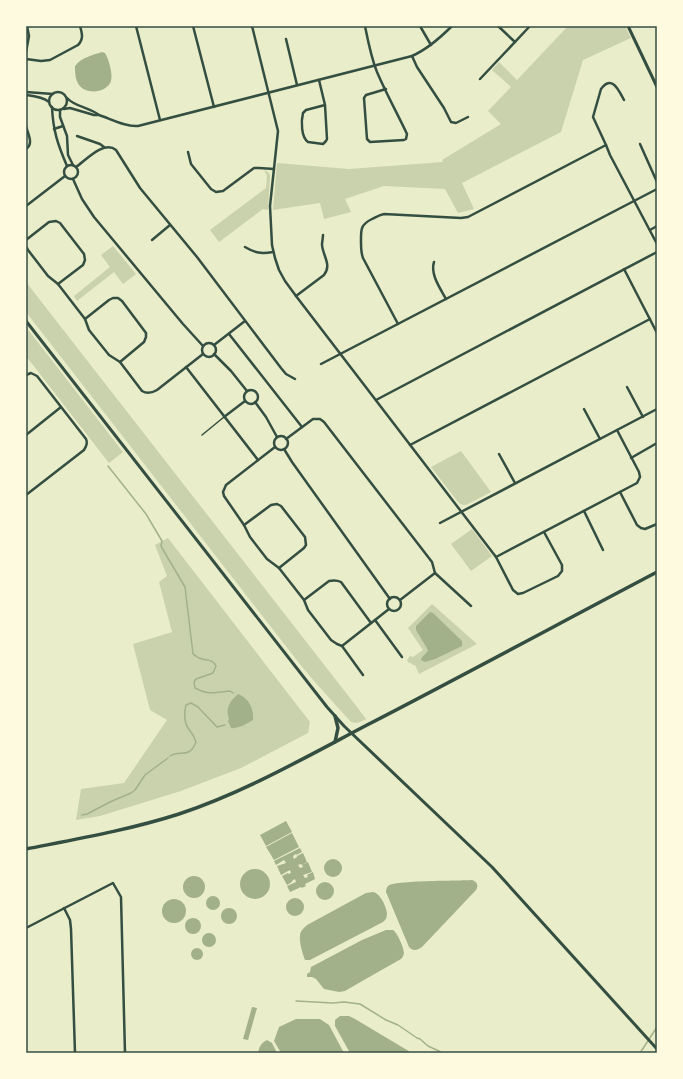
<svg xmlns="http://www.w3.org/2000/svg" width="683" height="1079" viewBox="0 0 683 1079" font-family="Cabin,sans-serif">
  <rect width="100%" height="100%" fill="#e9edc9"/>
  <g fill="#cad2ad">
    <polygon points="568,26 625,26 631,38 583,60 561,132 462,183 474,209 458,213 445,189 384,186 345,199 351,212 324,219 320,203 273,210 277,163 349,169 443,162 442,160 501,124 488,111 511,87 492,70 499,62 517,80"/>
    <polygon points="264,170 269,173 270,176 268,210 263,209 219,242 210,230 266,188 267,176"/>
    <polygon points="113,246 136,274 123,284 114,272 77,301 74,296 110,267 101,255"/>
    <path d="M26,282L357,707L366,719C360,722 356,725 350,721L314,681L299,663L26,312Z"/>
    <polygon points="26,327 123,452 109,463 26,356"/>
    <path d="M461,451L491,492L468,504C464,506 461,505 458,502L431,467Z"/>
    <polygon points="472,529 492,556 471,571 451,544"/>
    <polygon points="168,538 310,722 308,733 241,768 181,791 100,816 76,820 81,789 124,783 167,720 150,710 133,644 172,632 159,582 167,576 155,545"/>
    <polygon points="432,604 477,644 419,674 415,665 413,665 411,663 409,663 407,660 410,656 413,657 423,650 408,628"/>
  </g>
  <g fill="#a3b18a">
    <path d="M102,52L105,53C109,59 113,75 111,81C107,93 86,95 79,85C75,79 75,72 75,66C81,58 92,55 102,52Z"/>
    <path d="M430,612L433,613L462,641V646L435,659L425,662L421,660C422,655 427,654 428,650L416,630V626Z"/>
    <path d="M238,694C249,698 254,709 253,720C246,724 238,729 231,728L228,721L229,719C225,708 230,701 238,694Z"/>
    <polygon points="286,821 292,832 266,846 260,835"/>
    <polygon points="292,833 299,847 274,860 266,847"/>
    <polygon points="300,848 302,852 296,855 296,854 293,856 294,859 297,857 297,856 303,853 307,862 302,865 301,864 298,865 300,868 303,867 302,865 308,862 312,872 303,875 305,878 308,877 307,875 313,872 315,879 305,884 306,886 302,888 301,887 290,892 287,886 296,882 295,879 292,881 292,882 287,885 282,876 288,873 288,874 291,873 290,870 281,875 277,866 286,863 284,860 276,865 274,861"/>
    <circle cx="333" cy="868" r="9"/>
    <circle cx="255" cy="884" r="15"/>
    <circle cx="194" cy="887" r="11"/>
    <path d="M472,880C477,882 479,885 476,890L422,947C417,950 414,952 409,947L386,892C386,891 386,888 388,886C393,880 460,881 472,880Z"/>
    <circle cx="325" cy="891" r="9"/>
    <path d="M373,892C380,893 386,906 387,913C387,917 386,920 383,922L310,960H305C303,955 299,942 300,936C300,931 304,928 307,925L366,893Z"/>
    <circle cx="213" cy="903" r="7"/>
    <circle cx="295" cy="907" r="9"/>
    <circle cx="174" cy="911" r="12"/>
    <circle cx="229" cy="916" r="8"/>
    <circle cx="193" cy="926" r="8"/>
    <path d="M386,930C388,930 391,930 393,930C397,932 404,948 404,953C403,956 403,957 401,959L364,980L345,991L339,992L324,989L316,979L312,977H307V974L310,972L311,967L362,940Z"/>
    <circle cx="209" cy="940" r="7"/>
    <circle cx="197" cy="954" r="6"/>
    <polygon points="252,1007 257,1008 248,1040 243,1039"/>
    <polygon points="340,1016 349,1016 355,1019 412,1053 350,1053 335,1026 335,1020"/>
    <polygon points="296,1019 320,1019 329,1025 344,1053 281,1053 274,1041 279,1027"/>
    <path d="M267,1040L272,1043L277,1053H258C259,1047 261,1043 267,1040Z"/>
  </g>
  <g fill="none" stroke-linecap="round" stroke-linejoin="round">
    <g stroke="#a3b18a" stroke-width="1.5">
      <path d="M108,466L146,514L162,541L161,546L162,548L185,587L193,654C195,655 197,657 199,658C206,661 212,658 216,666L213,673L199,678L196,679L194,682L195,688C211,696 213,692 230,691L233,693"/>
      <path d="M170,756C180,749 189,760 196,742C193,733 192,734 188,728C184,722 184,712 186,705L191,703L198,707L217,727L225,725"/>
      <polyline points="82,815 87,814 110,802 131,793 135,790 145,775 168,758"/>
      <polyline points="296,1001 333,1003 344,1002 360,1004 386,1020 398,1025 417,1038 420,1039 428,1046 443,1053"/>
      <polyline points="640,1053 657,1027"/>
    </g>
    <polyline stroke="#344e41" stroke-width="1.5" points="202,435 224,417"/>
    <g stroke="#344e41" stroke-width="2.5">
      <polyline points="136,26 160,120"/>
      <polyline points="193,26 214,107"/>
      <polyline points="252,26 278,131 270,206 272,245 275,258 279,270 285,281 296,296 496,557 513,590 518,594 523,593 558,576 562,571 562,565 544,532"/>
      <path d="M365,26C368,41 371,57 377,72C386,93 397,113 407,134L406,139L404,140L370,142L367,139L364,98L366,95L386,89"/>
      <polyline points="420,26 431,45"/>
      <polyline points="498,26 515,42"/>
      <polyline points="286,39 297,85"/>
      <polyline points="26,52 29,36 27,26"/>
      <polyline points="412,56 417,67 444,108 451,122 456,123 468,117"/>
      <path d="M26,59L41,61L50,60L78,45C84,39 82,33 80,26"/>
      <polyline points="480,79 530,26"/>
      <path d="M319,80L325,105L327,139L326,141L323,144L308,142C301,137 301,121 303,113L306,110L325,105"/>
      <polyline points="26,92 53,94"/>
      <circle cx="58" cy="101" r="9"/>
      <path d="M26,95C34,96 43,97 49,102"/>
      <path d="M67,98C75,107 89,107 99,115C111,119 125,127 138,126L412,56C428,49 440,38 452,26"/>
      <path d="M52,107C53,131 58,145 67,166"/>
      <polyline points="64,109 70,108 94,115 98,115"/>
      <polyline points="60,110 60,117 67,136 68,155 73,165"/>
      <path d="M26,126C28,134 34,144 26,149"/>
      <polyline points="54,129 63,126"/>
      <polyline points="77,136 100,144 104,147"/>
      <polyline points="640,144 657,182"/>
      <path d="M606,145L593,117L601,89C612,74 619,91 624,100"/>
      <polyline points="188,152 191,164 211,189 216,192 223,191 254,168 259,168 274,169"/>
      <circle cx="71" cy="172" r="7"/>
      <path d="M76,167C86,160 104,140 116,150L140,188L197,257L281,368L286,374L295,379"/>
      <polyline points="73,179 82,199 94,217 183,324 203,346"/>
      <polyline points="26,206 65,176"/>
      <polyline points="650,230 657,226"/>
      <polyline points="26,240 49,222 56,221 60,223 84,254 85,260 83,265 58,284"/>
      <polyline points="152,240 170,225"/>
      <path d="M26,246L28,250L48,276L58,284L85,319L89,330L109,355L120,362L142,391C147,394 152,393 157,390L203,354"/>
      <path d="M245,247C255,253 261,254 273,252"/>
      <path d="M434,262C430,274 440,288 446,299"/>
      <polyline points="624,269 657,333"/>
      <path d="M296,296L324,275C332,265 323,256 322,245C322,242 323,238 323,235"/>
      <polyline points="85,319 109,300 113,298 118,298 122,301 146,333 146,337 144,342 120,362"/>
      <path d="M398,324L363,258C361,253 361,248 361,242C361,230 360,225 372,219C376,217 379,215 384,214L461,218L468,217L606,145L610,155L657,244"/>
      <polyline points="229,334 302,427"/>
      <circle cx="209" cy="350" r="7"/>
      <polyline points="214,345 245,321"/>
      <polyline points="214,354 231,371 247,391"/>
      <polyline points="321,364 657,189"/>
      <polyline points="186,367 258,460"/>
      <path d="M26,375L31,373L37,376L86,439C88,443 86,447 84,450L26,495"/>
      <polyline points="627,387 643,417"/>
      <circle cx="251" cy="397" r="7"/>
      <polyline points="376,400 657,252"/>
      <polyline points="255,402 266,417 277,437"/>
      <polyline points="584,409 600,439"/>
      <polyline points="224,417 245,401"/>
      <polyline points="26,435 61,407"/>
      <circle cx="281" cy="443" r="7"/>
      <polyline points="286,439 313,419 320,419 324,422 432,562 435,573 471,606"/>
      <polyline points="410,445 650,319"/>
      <polyline points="275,447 226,485 223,492 224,496 244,525 250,537 267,559 279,568 304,600 308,610 331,640 337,644 342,646 363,675"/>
      <polyline points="284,449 292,462 390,599"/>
      <polyline points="499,454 515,483"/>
      <polyline points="631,458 657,443"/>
      <polyline points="620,492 637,525 641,528 645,529 657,524"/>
      <polyline points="584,511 603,550"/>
      <polyline points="440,523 657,409"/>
      <polyline points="244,525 271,505 277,504 281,506 305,537 306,545 304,548 279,568"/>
      <polyline points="496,557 637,483 640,477 639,472 617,430"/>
      <circle cx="394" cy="604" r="7"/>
      <path d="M304,600L329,581C334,580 337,580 341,582L371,623"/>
      <polyline points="400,600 435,573"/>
      <polyline points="375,620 402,657"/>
      <polyline points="342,646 389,609"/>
      <polyline points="64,908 70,920 71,929 75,1053"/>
      <polyline points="26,928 113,883 121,897 125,1053"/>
    </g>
    <g stroke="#344e41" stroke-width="3">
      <polyline points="628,26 657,87"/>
      <polyline points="26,321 327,707 344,726 492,867 657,1049"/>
    </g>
    <g stroke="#344e41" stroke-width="3.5">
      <polyline points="335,742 338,728 335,716"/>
      <path d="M26,849C77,839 129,830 179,814C245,792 306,757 367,725C464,675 560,623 657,572"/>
    </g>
  </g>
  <rect width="683" height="1079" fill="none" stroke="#fefae0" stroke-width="54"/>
  <rect x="27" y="27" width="629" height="1025" fill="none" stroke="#344e41" stroke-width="1.5"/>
</svg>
